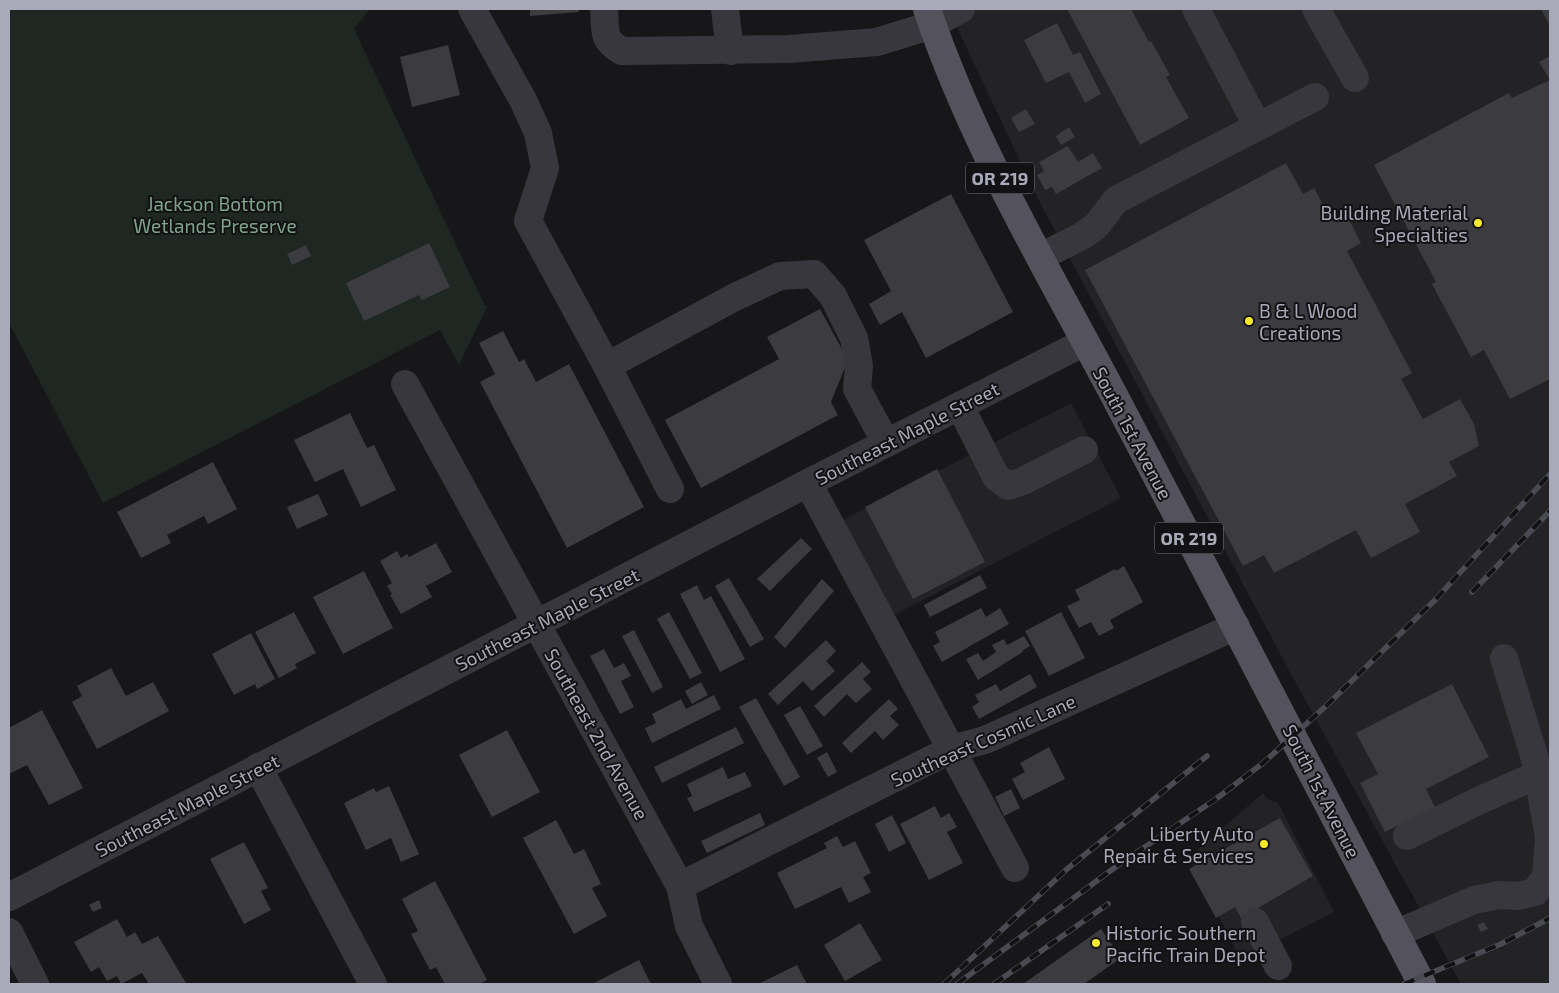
<svg xmlns="http://www.w3.org/2000/svg" width="1559" height="993" viewBox="0 0 1559 993" font-family="'Exo 2',sans-serif">
  <rect width="100%" height="100%" fill="#171618"/>
  <g fill="#232225">
    <polygon points="952,9 1550,9 1550,984 1461,984 1284,661 1036,195 960,34"/>
    <polygon points="1071,403 1121,498 886,619 837,523"/>
    <polygon points="1263,793 1266,798 1278,803 1334,912 1241,960 1189,857"/>
  </g>
  <polygon fill="#1e2721" points="9,9 370,9 354,29 485,306 488,305 459,365 440,330 103,503 9,323"/>
  <g fill="#3c3b40">
    <polygon points="530,9 578,9 579,12 530,16"/>
    <polygon points="1067,9 1136,9 1132,11 1149,42 1151,41 1170,75 1166,77 1189,118 1140,145"/>
    <polygon points="1541,9 1550,9 1550,26"/>
    <polygon points="1057,23 1073,55 1080,52 1101,94 1085,103 1069,72 1046,83 1024,40"/>
    <polygon points="448,45 460,95 412,107 400,57"/>
    <polygon points="1550,56 1550,379 1510,399 1484,350 1471,357 1432,284 1436,282 1374,165 1509,93 1512,98 1550,80 1539,62"/>
    <polygon points="1026,109 1035,124 1019,132 1011,118"/>
    <polygon points="1069,127 1075,137 1061,145 1056,136"/>
    <polygon points="1068,146 1078,162 1093,153 1102,168 1056,194 1052,187 1045,190 1037,175 1044,171 1039,162"/>
    <polygon points="1286,163 1303,194 1314,188 1332,221 1346,214 1361,243 1347,251 1412,373 1401,379 1423,419 1460,399 1474,424 1479,446 1449,462 1457,476 1405,504 1420,532 1371,558 1356,530 1274,573 1264,555 1243,566 1085,270"/>
    <polygon points="951,194 1013,312 926,358 902,312 880,325 869,304 891,291 864,240"/>
    <polygon points="429,243 450,287 422,300 419,295 364,321 346,283"/>
    <polygon points="306,245 311,256 292,265 287,254"/>
    <polygon points="820,309 848,360 831,402 838,415 701,488 665,420 779,359 767,337"/>
    <polygon points="503,331 519,362 524,359 536,382 569,364 644,507 567,548 480,382 495,374 479,343"/>
    <polygon points="350,413 367,448 374,445 396,490 361,507 343,469 315,482 294,440"/>
    <polygon points="213,462 237,509 208,524 204,516 167,535 171,543 141,558 117,512"/>
    <polygon points="937,469 985,562 913,599 865,507"/>
    <polygon points="318,494 328,515 297,529 287,507"/>
    <polygon points="801,538 812,549 770,591 757,579"/>
    <polygon points="436,543 452,572 426,586 432,597 401,614 390,595 392,594 387,586 392,583 380,561 397,551 401,558 407,554 409,557"/>
    <polygon points="1124,566 1143,602 1110,620 1114,628 1099,636 1091,622 1079,628 1067,606 1080,600 1075,590 1115,569 1116,571"/>
    <polygon points="364,571 393,628 343,654 313,597"/>
    <polygon points="980,575 987,588 930,617 924,605"/>
    <polygon points="729,578 764,639 750,647 715,586"/>
    <polygon points="822,579 834,591 785,648 774,637"/>
    <polygon points="697,585 704,600 711,596 745,659 720,672 680,594"/>
    <polygon points="981,608 986,617 1000,608 1009,624 942,662 933,646 940,642 935,632"/>
    <polygon points="294,612 316,653 295,664 297,668 279,678 255,632"/>
    <polygon points="669,612 702,673 690,679 657,619"/>
    <polygon points="1061,612 1085,658 1049,676 1025,631"/>
    <polygon points="634,630 663,687 652,693 622,636"/>
    <polygon points="251,633 275,679 257,689 255,684 234,695 212,654"/>
    <polygon points="1024,636 1030,646 1022,651 1023,652 978,680 966,659 978,653 983,661 996,652 992,645 1004,639 1007,645"/>
    <polygon points="826,640 836,651 826,661 835,671 812,691 803,681 778,705 768,694"/>
    <polygon points="604,649 614,668 624,663 631,676 621,681 634,707 620,714 590,656"/>
    <polygon points="862,662 871,672 863,679 872,689 856,703 847,694 824,717 814,706"/>
    <polygon points="111,668 126,696 153,682 169,711 97,749 72,702 82,696 77,686"/>
    <polygon points="1030,674 1037,687 979,719 972,707 979,702 975,695 996,684 1000,691"/>
    <polygon points="701,682 708,695 692,704 685,691"/>
    <polygon points="1452,684 1489,757 1426,789 1435,807 1385,832 1360,783 1378,774 1356,733"/>
    <polygon points="714,695 721,709 652,743 645,728 656,723 652,714 681,699 686,709"/>
    <polygon points="756,698 800,777 784,786 739,707"/>
    <polygon points="889,699 898,709 890,716 899,725 883,740 875,731 851,753 842,743"/>
    <polygon points="800,706 823,746 807,755 784,715"/>
    <polygon points="42,710 83,788 49,805 27,765 9,774 9,728"/>
    <polygon points="736,727 744,743 662,783 654,767"/>
    <polygon points="507,730 540,792 492,817 459,755"/>
    <polygon points="1049,747 1065,779 1023,800 1012,779 1025,772 1020,763"/>
    <polygon points="827,752 837,772 828,777 817,758"/>
    <polygon points="723,767 728,779 745,772 752,786 694,812 687,798 692,796 687,784"/>
    <polygon points="389,786 419,854 401,862 391,838 366,850 344,803 374,788 376,792"/>
    <polygon points="1011,789 1020,808 1004,816 995,797"/>
    <polygon points="935,806 941,818 949,813 957,827 947,832 963,863 929,880 900,824"/>
    <polygon points="760,813 765,825 707,853 701,841"/>
    <polygon points="892,815 906,843 889,852 875,824"/>
    <polygon points="1280,818 1313,876 1241,918 1235,907 1216,918 1189,869"/>
    <polygon points="556,820 574,854 584,849 601,884 592,888 607,916 574,934 523,838"/>
    <polygon points="837,836 843,847 855,841 871,873 863,877 871,892 849,903 841,887 795,909 777,873 827,848 824,843"/>
    <polygon points="244,842 268,888 261,891 271,910 244,924 210,859"/>
    <polygon points="435,881 487,980 479,984 445,984 436,967 430,970 411,934 418,931 402,899"/>
    <polygon points="99,900 102,908 93,912 89,905"/>
    <polygon points="117,919 127,937 135,932 142,944 158,936 186,983 183,984 149,984 142,973 121,984 117,976 107,981 99,967 91,972 74,942"/>
    <polygon points="1484,922 1488,929 1481,932 1477,925"/>
    <polygon points="860,923 882,960 845,981 824,945"/>
    <polygon points="1101,929 1121,958 1084,984 1023,984"/>
    <polygon points="639,960 651,984 592,984"/>
    <polygon points="797,965 807,984 758,984"/>
  </g>
  <g fill="none" stroke-linecap="round" stroke-linejoin="round">
    <g stroke="#38373e" stroke-width="28">
      <polyline points="472,9 523,100 538,133 545,168 528,221 607,366"/>
      <path d="M604,9C606,31 601,39 622,51L789,49L877,42L932,25L961,9"/>
      <polyline points="725,9 730,51"/>
      <polyline points="1196,9 1258,127"/>
      <polyline points="1316,9 1355,78"/>
      <polyline points="1040,257 1082,236 1096,226 1116,200 1315,97"/>
      <polyline points="405,384 680,886 689,926 718,984"/>
      <polyline points="960,406 996,477 1008,486 1023,481 1084,450"/>
      <polyline points="808,483 1015,868"/>
      <polyline points="670,489 607,366 735,297 780,276 814,274 833,296 854,338 859,366 857,389 886,443"/>
      <polyline points="258,767 373,984"/>
      <polyline points="1407,836 1478,801 1537,775"/>
      <polyline points="680,886 952,749 985,740 1236,626"/>
      <polyline points="9,897 808,483 1085,342"/>
      <polyline points="1255,922 1278,966"/>
      <polyline points="9,932 35,984"/>
      <polyline points="1395,934 1474,900 1499,895 1518,896 1535,892 1546,876 1549,837 1535,759 1504,658"/>
    </g>
    <path stroke="#54535d" stroke-width="28" d="M927,9C973,146 1049,272 1116,399C1218,594 1321,788 1422,984"/>
    <g stroke="#4a4a53" stroke-width="5.5">
      <g id="rail">
        <polyline points="1472,592 1550,511"/>
        <polyline points="944,984 1067,869 1207,756"/>
        <polyline points="957,984 1121,863 1216,799 1263,763 1326,706 1436,599 1550,474"/>
        <polyline points="994,984 1108,904"/>
        <polyline points="1404,984 1501,944 1550,918"/>
      </g>
    </g>
    <use href="#rail" stroke="#121113" stroke-width="4" stroke-dasharray="11" stroke-linecap="butt"/>
  </g>
  <g fill="#f8ea2f" stroke="#121113" stroke-width="2">
    <circle cx="1478" cy="223" r="5"/>
    <circle cx="1249" cy="321" r="5"/>
    <circle cx="1264" cy="844" r="5"/>
    <circle cx="1096" cy="943" r="5"/>
  </g>
  <g text-anchor="middle" dominant-baseline="central" stroke-width="4" stroke-linejoin="round" paint-order="stroke">
    <g fill="#121113" stroke="#7b7b87" stroke-width="1">
      <rect x="966" y="162.5" width="68" height="31" rx="4"/>
      <rect x="1155" y="522.5" width="68" height="31" rx="4"/>
    </g>
    <g font-size="18" font-weight="bold" fill="#a8a9b9">
      <text x="1000" y="178">OR 219</text>
      <text x="1189" y="538">OR 219</text>
    </g>
    <g font-size="19" fill="#7ea48b" stroke="#121113">
      <text x="215" y="203">Jackson Bottom<tspan x="215" dy="22">Wetlands Preserve</tspan></text>
    </g>
    <g font-size="19" fill="#a8a9b9" stroke="#121113" text-anchor="end">
      <text x="1468" y="212">Building Material<tspan x="1468" dy="22">Specialties</tspan></text>
      <text x="1259" y="310" text-anchor="start">B &amp; L Wood<tspan x="1259" dy="22">Creations</tspan></text>
      <text x="1254" y="833">Liberty Auto<tspan x="1254" dy="22">Repair &amp; Services</tspan></text>
      <text x="1106" y="932" text-anchor="start">Historic Southern<tspan x="1106" dy="22">Pacific Train Depot</tspan></text>
    </g>
    <g font-size="19" fill="#a8a9b9" stroke="#121113">
      <text transform="translate(907 433) rotate(-27)">Southeast Maple Street</text>
      <text transform="translate(1133 433) rotate(62)">South 1st Avenue</text>
      <text transform="translate(547 619) rotate(-27)">Southeast Maple Street</text>
      <text transform="translate(597 734) rotate(61)">Southeast 2nd Avenue</text>
      <text transform="translate(983 740) rotate(-24)">Southeast Cosmic Lane</text>
      <text transform="translate(1322 791) rotate(63)">South 1st Avenue</text>
      <text transform="translate(187 805) rotate(-27)">Southeast Maple Street</text>
    </g>
  </g>
  <rect width="1559" height="993" fill="none" stroke="#a8a9b9" stroke-width="20"/>
</svg>
